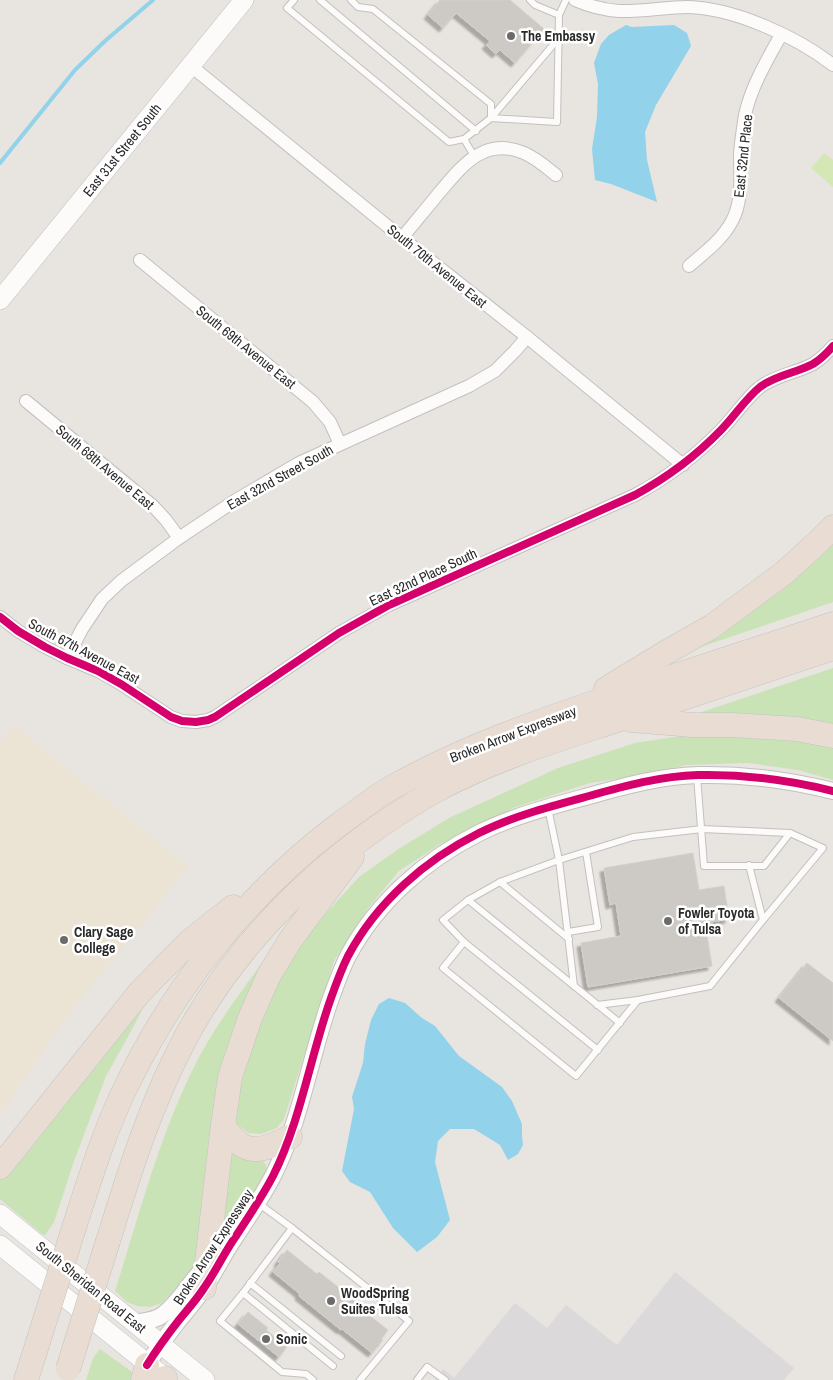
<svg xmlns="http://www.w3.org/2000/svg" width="833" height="1380" viewBox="0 0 833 1380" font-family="'Archivo Narrow',sans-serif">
  <defs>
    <filter id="shadow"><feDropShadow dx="-4" dy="4" stdDeviation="1" flood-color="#0004"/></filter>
  </defs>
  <rect width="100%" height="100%" fill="#e8e4df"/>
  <polygon fill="#dcd9db" points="675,1272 794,1368 784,1380 435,1380 443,1369 454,1378 515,1303 547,1328 566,1305 617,1345"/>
  <polygon fill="#ebe3d4" points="14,725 188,867 70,1012 0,1115 0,743"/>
  <g fill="#c9e3b7">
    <polygon points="833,535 833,602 683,653"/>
    <polygon points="833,668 833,728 696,714"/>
    <polygon points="741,734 833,745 833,780 798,770 748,763 687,765 636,776 590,783 513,808 439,845 399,871 369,907 334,961 284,1119 277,1128 261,1134 248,1133 235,1122 241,1071 271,995 296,949 326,913 359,877 400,848 449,818 558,768 635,743 681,736"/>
    <path d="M268,955L259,983L197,1265L162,1303L150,1307L137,1306L127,1302L115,1291C139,1216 158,1140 193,1069C213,1028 241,992 268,955Z"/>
    <polygon points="148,997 136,1022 106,1076 74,1161 54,1222 45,1235 42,1234 0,1199 0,1176"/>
    <path d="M231,1151L263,1160L267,1168C256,1192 241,1212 225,1233L218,1230Z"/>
    <polygon points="100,1349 139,1377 138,1380 86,1380 93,1358"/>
  </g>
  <polygon fill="#d4e7b5" points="824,153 833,160 833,187 811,168"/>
  <g fill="#92d2ea">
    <polygon points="626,25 632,27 674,25 687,33 691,46 656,105 645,132 647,160 657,202 611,184 595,180 592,149 597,117 598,84 594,63 601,44 609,35"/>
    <polygon points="389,998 405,1003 422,1018 435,1026 459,1056 502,1087 512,1101 522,1124 522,1136 523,1145 518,1154 508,1160 500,1145 474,1129 450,1129 438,1141 435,1162 450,1220 437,1237 417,1252 393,1228 370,1192 350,1182 342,1171 354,1109 352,1097 363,1063 365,1044 371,1020 379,1004"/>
  </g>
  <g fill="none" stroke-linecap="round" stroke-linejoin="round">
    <polyline stroke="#92d2ea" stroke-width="4" points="0,163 75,70 105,41 153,0"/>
  </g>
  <g fill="#cdcac6" stroke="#d3d0cb" filter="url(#shadow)">
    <polygon points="440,0 510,0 544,29 515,63 500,50 496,54 486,45 490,41 456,13 443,28 428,15"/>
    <polygon points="693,853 699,890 724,886 729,919 705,923 712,966 588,987 581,943 621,936 616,903 610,905 604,868"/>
    <polygon points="807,963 833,983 833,1041 779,998"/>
    <polygon points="287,1250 317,1274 319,1272 362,1306 361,1309 388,1330 381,1339 383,1340 372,1353 342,1329 341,1330 299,1296 300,1294 273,1272 280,1263 278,1262"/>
    <polygon points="248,1312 268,1328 266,1330 287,1347 279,1357 238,1324"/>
  </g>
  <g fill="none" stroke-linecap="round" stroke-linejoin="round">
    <g stroke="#c2c0c1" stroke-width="8">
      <g id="service">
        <polyline points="294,0 287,8 449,142 464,139"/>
        <polyline points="320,0 476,131"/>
        <polyline points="351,0 358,7 373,9 491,104 491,118"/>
        <polyline points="530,0 535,5 559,15"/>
        <polyline points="491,118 559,38"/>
        <polyline points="474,156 464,139 491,118 557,122 559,15 566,0"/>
        <polyline points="697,776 704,866 764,866 790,833"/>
        <polyline points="548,808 559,860 574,986"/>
        <polygon points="702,829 790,833 823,848 763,920 710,986 638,1000 576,1076 443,968 464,942 443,920 468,900 500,882 559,860 633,837"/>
        <polyline points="749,865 763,920"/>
        <polyline points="500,882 569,939"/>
        <polyline points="468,900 620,1023"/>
        <polyline points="568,932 598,927 586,852"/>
        <polyline points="464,942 598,1050"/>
        <polyline points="597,1005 638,1000"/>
        <polyline points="258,1203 292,1228 409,1321 360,1380"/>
        <polyline points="250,1283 341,1356"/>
        <polyline points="243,1293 292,1228"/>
        <polyline points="313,1380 306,1374 282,1372 220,1321 243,1293 333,1366"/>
        <polyline points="417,1380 427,1367 445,1380"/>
      </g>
    </g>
    <g stroke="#c2c0c1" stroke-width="14">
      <g id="minor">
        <path d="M575,0C589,6 604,10 619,11C642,12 665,7 688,7C734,8 797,37 833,65"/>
        <polyline points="191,66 402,238 527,337 683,465"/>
        <path d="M402,238C414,223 427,208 439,193C462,166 484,136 524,153C536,158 546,167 556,175"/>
        <polyline points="140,260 313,402 330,422 340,444"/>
        <path d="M689,266C705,252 722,240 732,221C743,201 740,176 740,153C741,141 743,128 745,115C751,87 767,60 781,35"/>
        <polyline points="26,401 153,506 166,520 179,538"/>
        <path d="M0,617L18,631L45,647L67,658L98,671L121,684L171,717L182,721L196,722L208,720L215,717L339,633L389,605L635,495C668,477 696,456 721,430C735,416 745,399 760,387C776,375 796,373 813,364C821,359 827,353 833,346"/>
        <polyline points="67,658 82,629 102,599 121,581 179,538 236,500 299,463 469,386 495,371 515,351 527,337"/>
      </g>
    </g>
    <g stroke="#c2c0c1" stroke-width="18">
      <g id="tertiary">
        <path d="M134,1323C143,1321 153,1321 161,1316C180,1303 191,1279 208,1264"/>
        <path d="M147,1365C157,1349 168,1334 179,1320C188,1309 197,1299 204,1288C216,1271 224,1253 236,1236C249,1216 262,1197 273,1176C301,1120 310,1057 331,998C336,984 341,970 348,956C377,902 425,860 479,833C513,816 552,806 589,796C624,786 661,776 698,775C743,774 789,780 833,791"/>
      </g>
    </g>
    <g stroke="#c2c0c1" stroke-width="20">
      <g id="secondary">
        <polyline points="0,300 244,0"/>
        <polyline points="0,1214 205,1380"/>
        <polyline points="0,1245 159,1373"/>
      </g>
    </g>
    <g stroke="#c4c3c1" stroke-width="25">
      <g id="motorway">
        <polyline points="606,689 665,653 711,627 784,573 817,543 833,527"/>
        <polyline points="631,720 693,725 733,725 797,729 833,736"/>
        <path d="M223,1125C244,1157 259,1153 290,1137"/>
        <polyline points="0,1167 140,992 190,941 233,907"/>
        <path d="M79,1212C92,1172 105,1131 123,1093C172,989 245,896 337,826C355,813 372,799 391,788C465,746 545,719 626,692C695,669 764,647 833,624"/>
        <path d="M108,1241C130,1170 152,1100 187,1035C243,933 332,850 433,792C487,762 547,743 605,724C681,698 757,673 833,648"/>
        <polyline points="204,1288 223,1125 230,1077 250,1018 269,975 291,939 352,857"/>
        <polyline points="26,1380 38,1342"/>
        <polyline points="143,1380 147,1365"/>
        <polyline points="163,1380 165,1378"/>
      </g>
    </g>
    <use href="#service" stroke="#fcfbfa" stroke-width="6"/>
    <use href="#minor" stroke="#fcfbfa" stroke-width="12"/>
    <use href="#tertiary" stroke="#fcfbfa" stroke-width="16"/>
    <use href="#secondary" stroke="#fcfbfa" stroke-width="19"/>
    <use href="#motorway" stroke="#e9ddd3" stroke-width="24"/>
    <g stroke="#c4c3c1" stroke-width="25" stroke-linecap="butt">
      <g id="motorway-bridge">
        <polyline points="38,1342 79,1212"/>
        <polyline points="68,1369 108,1241"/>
      </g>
    </g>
    <use href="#motorway-bridge" stroke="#e9ddd3" stroke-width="24"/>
    <g stroke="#fff" stroke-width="11">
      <g id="cycleway">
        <path d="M0,617L18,631L45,647L67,658L98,671L121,684L171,717L182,721L196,722L208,720L215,717L339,633L389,605L635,495C668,477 696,456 721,430C735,416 745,399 760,387C776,375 796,373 813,364C821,359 827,353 833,346"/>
        <path d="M147,1365C157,1349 168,1334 179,1320C188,1309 197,1299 204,1288C216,1271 224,1253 236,1236C249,1216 262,1197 273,1176C301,1120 310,1057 331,998C336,984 341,970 348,956C377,902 425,860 479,833C513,816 552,806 589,796C624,786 661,776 698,775C743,774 789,780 833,791"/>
      </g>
    </g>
    <use href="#cycleway" stroke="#d6006c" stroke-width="8"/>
  </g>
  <g fill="#6c6b69" stroke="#fff" stroke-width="2">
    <circle cx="511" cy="36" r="5"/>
    <circle cx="668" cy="921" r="5"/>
    <circle cx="64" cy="940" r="5"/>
    <circle cx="331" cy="1301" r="5"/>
    <circle cx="266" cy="1339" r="5"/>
  </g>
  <g text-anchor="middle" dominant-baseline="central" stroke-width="5" stroke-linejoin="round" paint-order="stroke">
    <g font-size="14" font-weight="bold" fill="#2a2a2a" stroke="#fff" text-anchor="start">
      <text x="521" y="36">The Embassy</text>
      <text x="678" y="913">Fowler Toyota<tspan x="678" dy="16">of Tulsa</tspan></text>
      <text x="74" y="932">Clary Sage<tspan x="74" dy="16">College</tspan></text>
      <text x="341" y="1293">WoodSpring<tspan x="341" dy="16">Suites Tulsa</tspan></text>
      <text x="276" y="1339">Sonic</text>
    </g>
    <g font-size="14" fill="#2a2a2a" stroke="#fff">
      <text transform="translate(122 150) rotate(-51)">East 31st Street South</text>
      <text transform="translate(743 156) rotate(-84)">East 32nd Place</text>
      <text transform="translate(437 266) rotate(39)">South 70th Avenue East</text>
      <text transform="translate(246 347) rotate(39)">South 69th Avenue East</text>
      <text transform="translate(105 467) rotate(40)">South 68th Avenue East</text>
      <text transform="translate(280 477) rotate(-29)">East 32nd Street South</text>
      <text transform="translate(423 577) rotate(-25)">East 32nd Place South</text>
      <text transform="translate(84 651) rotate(28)">South 67th Avenue East</text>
      <text transform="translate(513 734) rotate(-21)">Broken Arrow Expressway</text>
      <text transform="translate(213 1247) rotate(-57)">Broken Arrow Expressway</text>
      <text transform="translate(91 1287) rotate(39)">South Sheridan Road East</text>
    </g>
  </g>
</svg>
